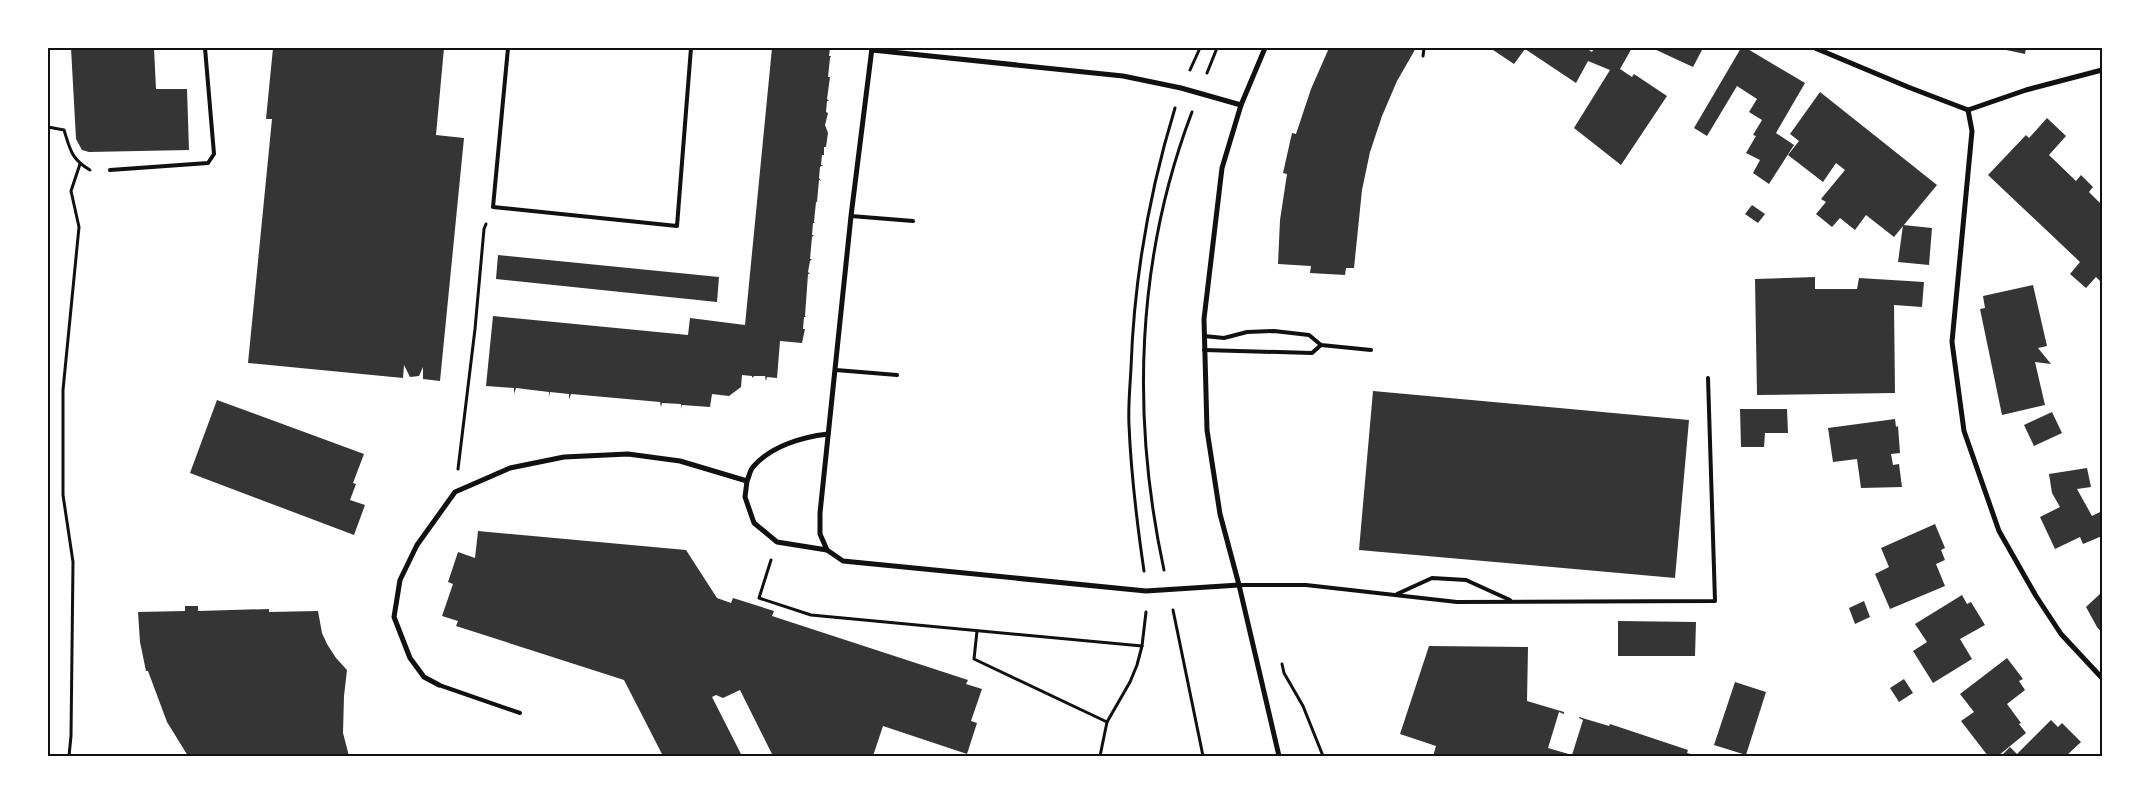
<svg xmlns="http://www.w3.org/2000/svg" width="2150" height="804" viewBox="0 0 2150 804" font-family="Signika,sans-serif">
  <rect width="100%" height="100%" fill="#fff"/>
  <g fill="#353535">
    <polygon points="71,48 154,48 156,89 187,89 189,150 89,152 82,150 76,139"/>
    <polygon points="273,48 444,48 436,135 464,138 440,381 423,379 423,367 419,376 410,377 404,365 403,378 248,363 272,119 266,119"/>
    <polygon points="772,48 830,48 829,56 831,56 830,58 828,77 830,77 827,99 829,101 827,101 826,112 828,113 825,125 828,133 826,147 824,147 824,155 822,155 821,165 823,165 820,167 819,178 821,181 819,180 817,202 816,202 814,222 815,223 813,223 812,235 814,235 812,237 810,259 812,259 810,261 808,272 810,274 808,274 805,316 806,317 804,317 803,329 805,329 802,343 780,341 777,378 767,377 766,381 765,376 754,376 752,378 752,376 742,375 741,387 729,396 712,394 710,407 682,405 682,409 681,404 662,403 661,407 660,402 571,394 569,399 569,394 550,392 549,397 549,392 516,388 514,394 514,388 486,386 493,316 688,335 690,318 745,325"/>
    <polygon points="1329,48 1416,48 1397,81 1382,116 1370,152 1362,190 1354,268 1346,268 1345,275 1310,273 1311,266 1278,264 1280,220 1287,174 1283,173 1292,133 1296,134 1311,89"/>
    <polygon points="1490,48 1586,48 1592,52 1594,48 1632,48 1620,69 1632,77 1634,74 1667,96 1621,165 1574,128 1610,70 1588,61 1576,83 1525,49 1514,64"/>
    <polygon points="1652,48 1703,48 1693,67"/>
    <polygon points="1741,48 1746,48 1805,83 1776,133 1794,145 1769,184 1753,173 1760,160 1746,153 1756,136 1753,135 1762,120 1749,112 1757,99 1737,86 1707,136 1694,128"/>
    <polygon points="1997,48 2026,48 2025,54"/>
    <polygon points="1820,92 1937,185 1894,237 1866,215 1855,230 1840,218 1832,227 1816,214 1826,202 1821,199 1845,170 1836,163 1823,182 1788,155 1799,141 1790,134"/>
    <polygon points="2047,118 2066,136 2049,155 2076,181 2081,175 2093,187 2089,192 2102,205 2102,283 2096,277 2086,288 2070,274 2080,262 1988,175 2026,135 2029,138"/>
    <polygon points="1752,205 1765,214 1758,223 1745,214"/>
    <polygon points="1903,225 1932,228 1929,265 1898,262"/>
    <polygon points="498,255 719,277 717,302 496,279"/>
    <polygon points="1815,277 1815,289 1857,289 1859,278 1924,282 1922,307 1894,305 1895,393 1757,395 1755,279"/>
    <polygon points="2033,285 2047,346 2038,348 2051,364 2035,362 2045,405 2002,415 1980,309 1985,308 1983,296"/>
    <polygon points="1373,391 1689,420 1675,578 1359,550"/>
    <polygon points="217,400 364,454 353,483 356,484 350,500 365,505 354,535 190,473"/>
    <polygon points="1740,409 1787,409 1788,433 1765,433 1764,447 1741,447"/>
    <polygon points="2052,412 2062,433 2034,446 2024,425"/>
    <polygon points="1895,419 1896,427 1898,426 1900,453 1891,454 1893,465 1899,464 1902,487 1861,488 1857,459 1833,462 1828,428"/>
    <polygon points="2087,468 2091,487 2077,489 2092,516 2102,511 2102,536 2083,544 2080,537 2055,549 2040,517 2060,507 2052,493 2049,474"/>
    <polygon points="1935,524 1945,548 1941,550 1945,560 1936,564 1945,586 1890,609 1875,574 1889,567 1881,548"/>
    <polygon points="478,531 686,550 717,598 731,603 733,598 774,611 772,616 968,680 966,684 982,689 971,721 977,723 967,754 883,726 873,756 773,756 740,690 723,698 716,695 712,697 742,756 663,756 624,680 456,626 458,621 442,616 453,584 448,582 458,552 475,558"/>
    <polygon points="2102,592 2102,633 2097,627 2086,607"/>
    <polygon points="1962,595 1967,604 1971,602 1985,625 1960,639 1972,659 1933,683 1913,651 1927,642 1915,624"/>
    <polygon points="1864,601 1870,617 1855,624 1849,608"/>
    <polygon points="185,606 198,606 198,611 269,609 269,612 318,611 322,633 327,644 336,658 347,670 344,696 343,733 349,756 188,756 167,722 148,671 146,671 140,642 138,612 185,611"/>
    <polygon points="1618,621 1696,622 1695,656 1618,656"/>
    <polygon points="1429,646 1528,647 1527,701 1564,712 1564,714 1559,712 1548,748 1572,755 1583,720 1579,718 1579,717 1609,726 1610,724 1688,750 1687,753 1698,756 1433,756 1436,746 1400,734"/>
    <polygon points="2007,658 2023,679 2019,681 2025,690 2007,704 2021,723 2019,724 2026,733 1998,756 1988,756 1961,721 1974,712 1960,694"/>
    <polygon points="1904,679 1913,693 1899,702 1890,688"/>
    <polygon points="1735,682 1766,692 1746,755 1714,745"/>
    <polygon points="2051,720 2058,727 2062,723 2081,742 2066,756 2001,756 2010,747 2017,754"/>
  </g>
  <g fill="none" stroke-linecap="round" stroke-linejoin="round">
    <g stroke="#111" stroke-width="3">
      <polyline points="1423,56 1424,48"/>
      <polyline points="1190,70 1200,48"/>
      <polyline points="1207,73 1217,48"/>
      <path d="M48,127L64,130C70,149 71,159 90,170"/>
      <polyline points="458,469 475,329 484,229 486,224"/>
      <polyline points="771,560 759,598 811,615 1142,646"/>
      <path d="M1164,570C1131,417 1136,259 1192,112"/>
      <path d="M1144,571C1137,523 1131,474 1129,425C1128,406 1130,387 1131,368C1134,279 1149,193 1175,108"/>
      <polyline points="1173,610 1203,756"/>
      <polyline points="977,631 974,659 1107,722"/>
      <polyline points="1282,664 1284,673 1303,706 1323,756"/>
      <polyline points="69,756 71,736 73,562 63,495 63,390 79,227 71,191 80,164"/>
      <polyline points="1100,756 1107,722 1130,682 1137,665 1142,646 1146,612"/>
    </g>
    <g stroke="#111" stroke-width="4">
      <polyline points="508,48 493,207 677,226 691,48"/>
      <polyline points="110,170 208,163 214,154 205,48"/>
      <polyline points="851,216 913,221"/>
      <polyline points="1204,336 1224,338 1247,332 1274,331 1309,335 1321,345 1371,350"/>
      <polyline points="1204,350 1312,353 1321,345"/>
      <polyline points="836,370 897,375"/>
      <polyline points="1239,585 1306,585 1457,602 1715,601 1708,378"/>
      <polyline points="1397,594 1432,578 1466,580 1510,600"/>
      <polyline points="439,685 520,713"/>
    </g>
    <g stroke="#111" stroke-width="5">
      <polyline points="1265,48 1241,105 1222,168 1204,319 1207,430 1220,514 1239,585 1279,756"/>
      <polyline points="1815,48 1908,87 1968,110 2026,90 2102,70"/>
      <polyline points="872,50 1123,76 1181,88 1241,105"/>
      <polyline points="1968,110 1972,131 1952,342 1964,431 1999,531 2036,596 2061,634 2102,678"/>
      <path d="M747,481C749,477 750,470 753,467C771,446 802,437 828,434"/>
      <polyline points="827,550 820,534 820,513 851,216 872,48"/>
      <polyline points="439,685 424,677 410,658 394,617 400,580 417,545 455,492 510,468 564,457 628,454 680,461 747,481 745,497 754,523 777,542 827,550 843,561 1146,591 1239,585"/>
    </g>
  </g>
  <rect width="2150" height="804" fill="none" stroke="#ffffff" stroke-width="98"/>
  <rect x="49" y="49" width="2052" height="706" fill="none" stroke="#111" stroke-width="2"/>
</svg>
